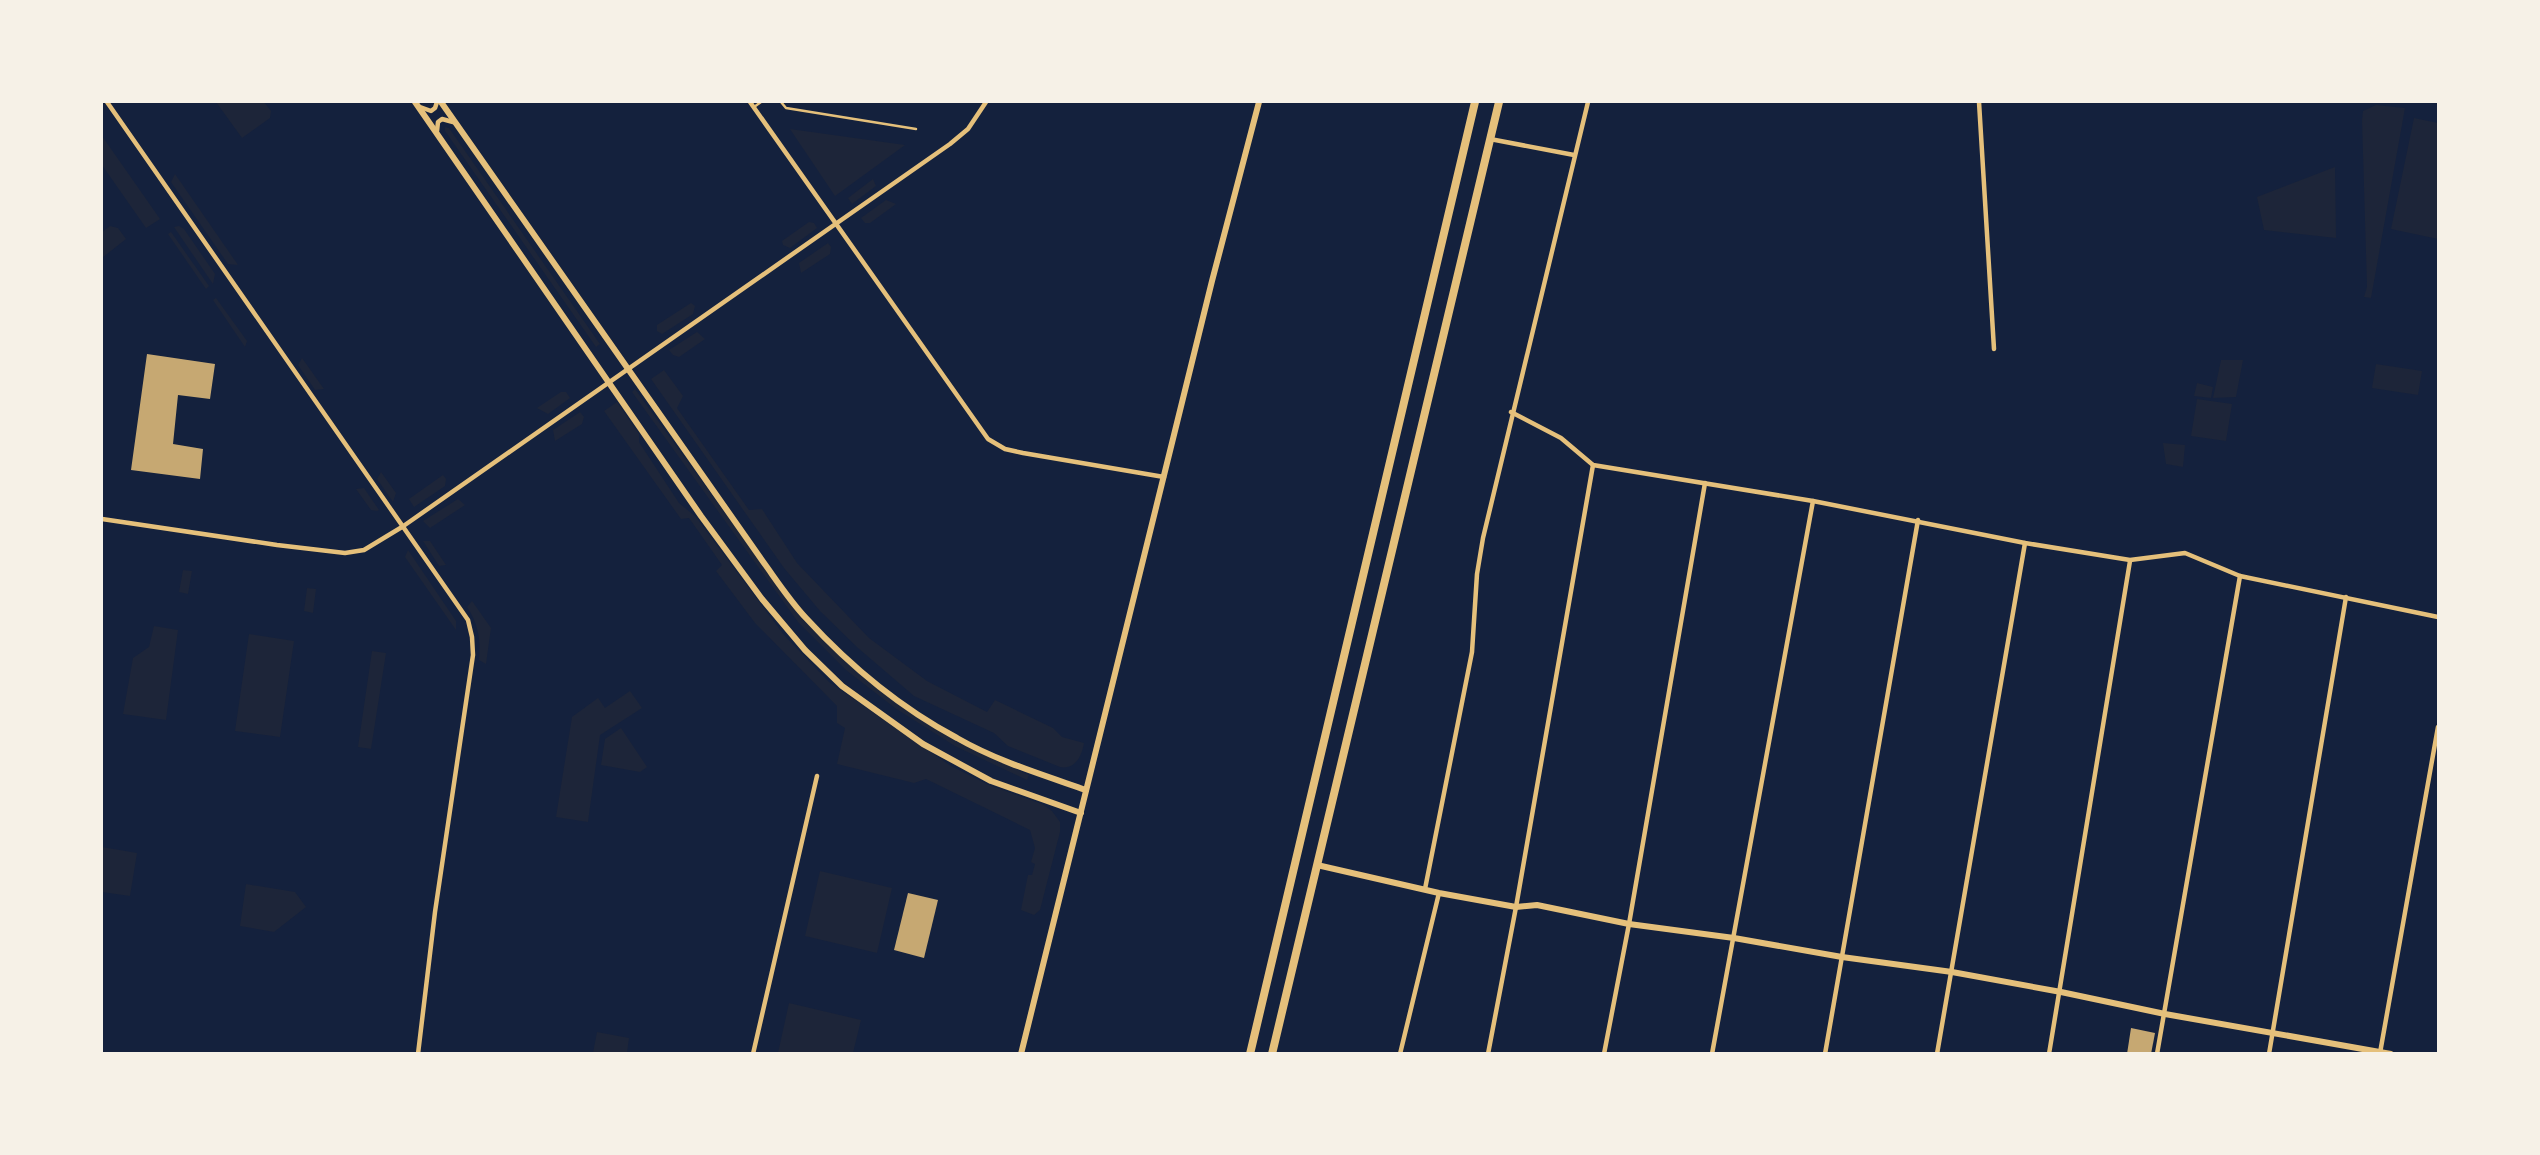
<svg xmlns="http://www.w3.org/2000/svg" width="2540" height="1155" viewBox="0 0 2540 1155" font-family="Helvetica,sans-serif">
  <rect width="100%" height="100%" fill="#14213d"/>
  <g fill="#1d2539">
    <polygon points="216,102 264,102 271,111 270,118 242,138"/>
    <polygon points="2376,105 2405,108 2371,298 2364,297 2367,287 2362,120 2363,111"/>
    <polygon points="2414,118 2438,123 2438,239 2391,229"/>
    <polygon points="445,127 449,128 600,344 596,347 445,131"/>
    <polygon points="790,129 905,145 835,196"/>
    <polygon points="102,136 160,219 146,228 102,165"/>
    <polygon points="2335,167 2336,238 2264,230 2257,197"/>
    <polygon points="175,174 238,265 228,264 171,182"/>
    <polygon points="873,179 876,186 852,204 848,198"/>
    <polygon points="886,200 896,204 870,223 865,223 861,218"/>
    <polygon points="809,222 814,223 817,228 790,248 783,245 782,241"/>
    <polygon points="110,226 118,228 126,239 102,258 102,232"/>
    <polygon points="179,226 184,229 215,274 213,284 174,227"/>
    <polygon points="171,232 209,286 206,289 168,234"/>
    <polygon points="828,243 831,247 830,254 801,273 799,263"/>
    <polygon points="216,298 247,341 245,347 213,300"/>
    <polygon points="691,303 695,306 693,314 662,334 657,331 657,325"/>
    <polygon points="697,332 705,339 679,357 673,355 669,350"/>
    <polygon points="302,358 324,389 315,390 298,365"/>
    <polygon points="2221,360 2243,360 2236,397 2213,398"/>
    <polygon points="2376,364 2422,371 2418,395 2372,388"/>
    <path d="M664,370L683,396L677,408L749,510L762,509L797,563L869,638L927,681L987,712L995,700L1053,728L1062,737L1084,743C1082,756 1075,770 1060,767L1008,746L994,733L914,696L858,648L820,611L784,568L651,379Z"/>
    <polygon points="2197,383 2213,387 2211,398 2194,396"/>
    <polygon points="635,389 802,619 850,665 897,704 957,742 1029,775 1027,780 955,746 895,708 846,670 798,622 632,392"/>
    <polygon points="561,392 566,392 570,398 548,414 537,408"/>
    <polygon points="2197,399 2232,404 2226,441 2191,436"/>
    <polygon points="617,402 639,434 639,442 679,503 696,517 784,635 829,682 951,766 989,785 1042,804 1052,811 1060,822 1060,832 1040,910 1034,915 1021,910 1028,875 1032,875 1035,864 1031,862 1035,848 1030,830 926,779 914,783 837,764 845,728 837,723 837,706 755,623 716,571 722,565 689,518 681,519 604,411"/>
    <polygon points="580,412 584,417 582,424 555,441 553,430"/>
    <polygon points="2163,443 2185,445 2183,467 2166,464"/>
    <polygon points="381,472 396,493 393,502 377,479"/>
    <polygon points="443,475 446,479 445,486 414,507 409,499"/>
    <polygon points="364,488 379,510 377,511 371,510 356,489"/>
    <polygon points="458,499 465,505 430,528 423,521"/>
    <polygon points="423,541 430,541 446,565 439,566"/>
    <polygon points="408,550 456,621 456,630 405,557"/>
    <polygon points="183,570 192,571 188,594 179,592"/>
    <polygon points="307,588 316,589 313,613 304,611"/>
    <path d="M472,601L491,628L486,664L479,660C481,640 478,623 467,607Z"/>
    <polygon points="154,626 178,630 166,720 123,714 133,658 149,647"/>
    <polygon points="249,634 294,641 280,737 235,731"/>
    <polygon points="372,651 386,653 371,749 358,747"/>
    <polygon points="630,691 642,708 600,735 588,822 556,817 572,717 598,698 605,708"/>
    <polygon points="621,728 647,767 640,772 601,765 605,739"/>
    <polygon points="102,847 137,853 130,896 102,892"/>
    <polygon points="820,871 892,888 877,953 805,936"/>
    <polygon points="246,884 295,892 306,907 274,932 240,926"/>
    <polygon points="789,1003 861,1020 853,1053 778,1053"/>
    <polygon points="597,1032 629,1038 627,1053 593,1053"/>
  </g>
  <g fill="#c6a872">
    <polygon points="147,354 215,364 210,399 178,395 173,444 203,449 200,479 131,470"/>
    <polygon points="908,893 938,900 924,958 894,950"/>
    <polygon points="2131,1028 2155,1033 2151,1054 2127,1054"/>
  </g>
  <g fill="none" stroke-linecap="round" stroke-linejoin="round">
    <g stroke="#e5c07b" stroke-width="2.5">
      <polyline points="781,102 786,108 916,129"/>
      <polyline points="754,107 761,102"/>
    </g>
    <g stroke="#e5c07b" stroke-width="4.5">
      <polyline points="107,102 468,620 472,637 473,655 435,912 418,1054"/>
      <polyline points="750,102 988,439 1005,449 1023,453 1164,477"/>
      <polyline points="1979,102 1994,349"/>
      <polyline points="420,107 431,111 435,108 437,102"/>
      <polyline points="437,131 438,122 442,119 453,122"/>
      <polyline points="1490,139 1574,155"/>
      <polyline points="1511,412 1561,438 1593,465 1813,501 2025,543 2130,560 2185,553 2240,576 2438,617"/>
      <polyline points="102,519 277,545 345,553 364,550 402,527 950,144 968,129 986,102"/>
      <polyline points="1425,889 1472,652 1477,574 1483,538 1588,102"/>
      <polyline points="2380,1053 2438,727"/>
      <polyline points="753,1054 817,776"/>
      <polyline points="1400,1054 1439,893"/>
      <polyline points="1488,1054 1516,907 1593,465"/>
      <polyline points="1604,1054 1629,924 1705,483"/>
      <polyline points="1712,1054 1813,501"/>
      <polyline points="1825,1054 1918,520"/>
      <polyline points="1937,1054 2025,543"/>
      <polyline points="2049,1054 2130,561"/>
      <polyline points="2157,1054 2240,576"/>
      <polyline points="2269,1054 2346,597"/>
    </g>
    <g stroke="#e5c07b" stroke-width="6">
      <polyline points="415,102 701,516 762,599 805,650 842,686 923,744 991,781 1081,813"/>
      <path d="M441,102L764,563C777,581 790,601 806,618C849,665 901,708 957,738C997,761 1043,775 1086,790"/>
      <polyline points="1317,865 1439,893 1516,907 1537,905 1629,924 1734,938 1842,957 1952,972 2061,992 2165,1014 2391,1054"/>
      <polyline points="1021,1054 1212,281 1259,102"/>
    </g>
    <g stroke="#e5c07b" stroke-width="8">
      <polyline points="1250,1054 1475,102"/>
      <polyline points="1272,1054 1499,102"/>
    </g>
  </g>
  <rect width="2540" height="1155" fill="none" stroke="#f6f1e7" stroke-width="206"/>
</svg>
